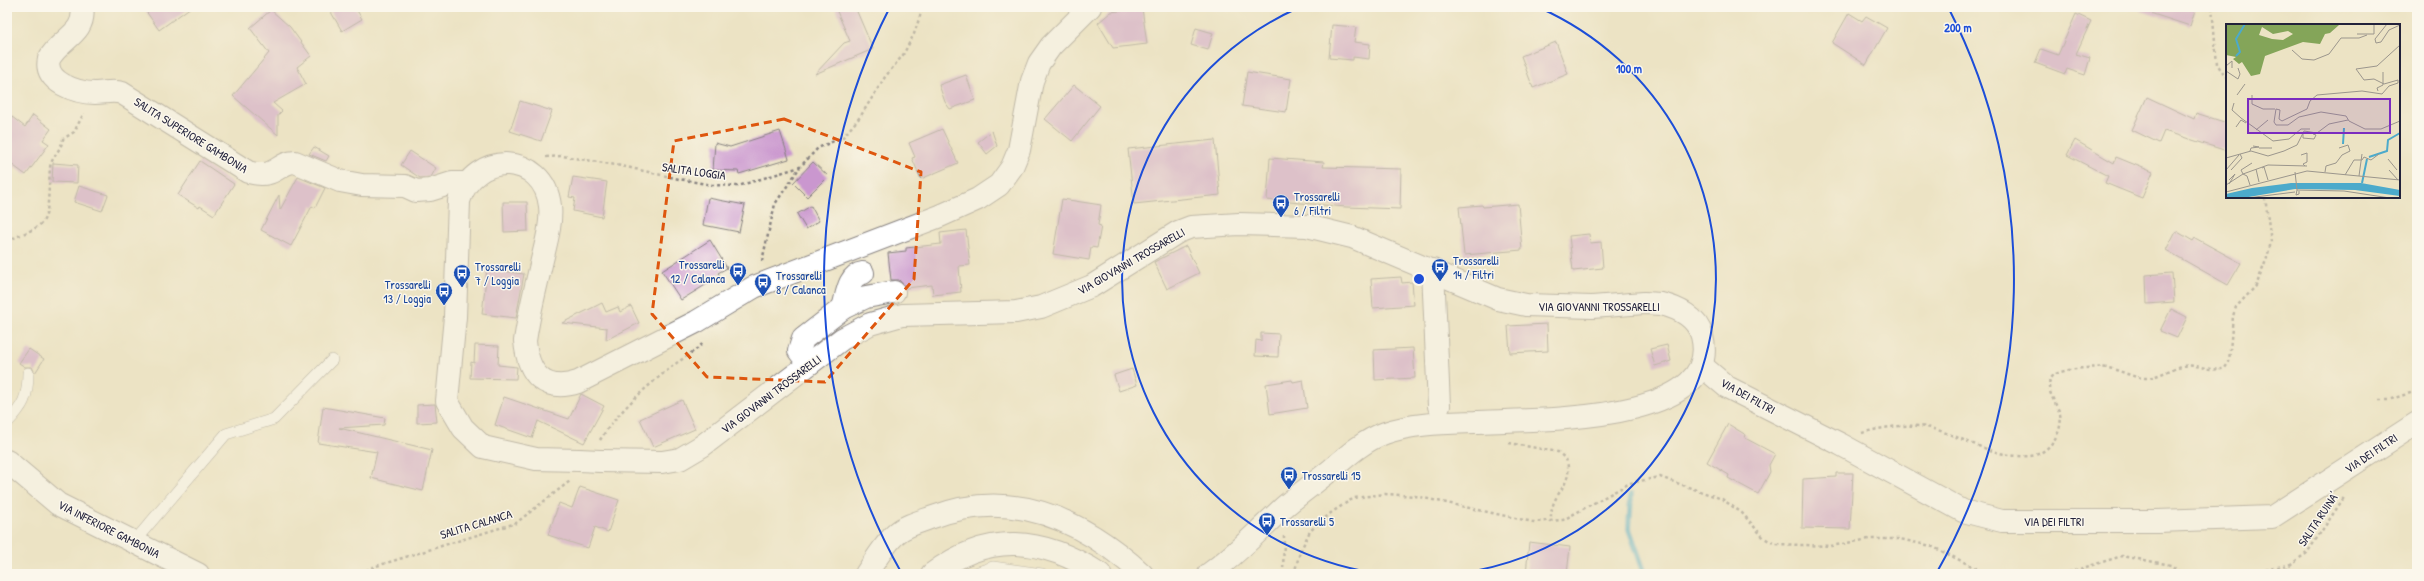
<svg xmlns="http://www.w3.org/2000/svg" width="2424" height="581" viewBox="0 0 2424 581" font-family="'Patrick Hand',sans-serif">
  <rect width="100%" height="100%" fill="#fbf7ec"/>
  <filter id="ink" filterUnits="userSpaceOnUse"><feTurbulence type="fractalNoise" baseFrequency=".025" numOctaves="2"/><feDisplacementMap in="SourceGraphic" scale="8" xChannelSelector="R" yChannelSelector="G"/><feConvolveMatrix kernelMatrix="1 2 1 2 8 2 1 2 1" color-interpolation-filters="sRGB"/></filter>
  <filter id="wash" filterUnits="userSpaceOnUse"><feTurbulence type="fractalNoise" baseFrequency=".012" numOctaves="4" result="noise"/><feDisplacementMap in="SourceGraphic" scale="16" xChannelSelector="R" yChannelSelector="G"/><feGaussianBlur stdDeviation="0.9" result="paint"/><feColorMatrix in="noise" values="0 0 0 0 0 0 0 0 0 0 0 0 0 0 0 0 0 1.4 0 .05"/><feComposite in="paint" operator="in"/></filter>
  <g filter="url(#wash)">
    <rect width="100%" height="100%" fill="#ece3c4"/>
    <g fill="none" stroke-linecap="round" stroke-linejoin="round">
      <polyline stroke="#4caacb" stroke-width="6" points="1631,495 1629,529 1645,574"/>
    </g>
    <g id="blocks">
      <g fill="#ca97cf">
        <polygon points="143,7 191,7 159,30"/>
        <polygon points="328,7 355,7 362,19 342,31"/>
        <polygon points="835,7 855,7 873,49 815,74 844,43 850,41"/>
        <polygon points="2141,7 2196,7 2190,26 2141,10"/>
        <polygon points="1142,8 1147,44 1113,48 1098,23 1111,12"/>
        <polygon points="271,10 290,27 311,56 297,67 306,84 273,103 282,111 278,115 278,135 233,96 269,53 250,28"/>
        <polygon points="1849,13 1862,21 1866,16 1887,28 1866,65 1832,43"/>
        <polygon points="2076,14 2091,21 2076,54 2090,58 2085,75 2067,69 2065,74 2035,63 2041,49 2058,55"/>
        <polygon points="1332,25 1356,27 1354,42 1370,44 1369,59 1353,57 1353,60 1329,58"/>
        <polygon points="1196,28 1213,33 1208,50 1191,45"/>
        <polygon points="1556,42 1568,74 1533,88 1521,56"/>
        <polygon points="1247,72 1291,79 1286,112 1242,106"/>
        <polygon points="966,75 975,100 950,109 945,102 939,85"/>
        <polygon points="1074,85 1100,106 1072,141 1045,119"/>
        <polygon points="2147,97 2194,119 2196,113 2227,123 2227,151 2164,131 2159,143 2132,130"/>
        <polygon points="520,101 552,111 541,141 510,131"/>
        <polygon points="7,113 25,127 33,115 51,129 43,140 49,144 26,175 7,161"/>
        <polygon points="942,129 958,163 921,179 912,158 915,157 909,143"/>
        <polygon points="780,131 789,159 739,174 738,171 713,170 715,143 730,147"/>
        <polygon points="992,131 997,146 987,154 978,142"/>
        <polygon points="1215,140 1220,195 1134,204 1128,149"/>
        <polygon points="2075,140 2114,163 2116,157 2153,172 2142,198 2105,183 2108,176 2067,155"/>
        <polygon points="314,147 329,156 326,161 309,154"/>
        <polygon points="410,151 436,168 431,177 420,178 401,165"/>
        <polygon points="1270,158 1324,162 1323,167 1401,169 1400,209 1346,207 1267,200"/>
        <polygon points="200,161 234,184 214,215 200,206 199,208 178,195"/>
        <polygon points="813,162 828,176 807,197 793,183"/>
        <polygon points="53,163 78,165 77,183 52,182"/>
        <polygon points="298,177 325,188 315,208 312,206 291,246 261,230 279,195 280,210"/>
        <polygon points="573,177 607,182 602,217 573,211 575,198 569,197"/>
        <polygon points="79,186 108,195 102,211 74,202"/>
        <polygon points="708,198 745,205 739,232 703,225"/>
        <polygon points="1062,199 1101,205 1098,225 1101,226 1097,248 1091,247 1089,260 1053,254"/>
        <polygon points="503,202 527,202 528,231 504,232"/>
        <polygon points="1518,204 1522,250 1464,255 1459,207 1482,205 1483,207"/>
        <polygon points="811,206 819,221 806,229 797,214"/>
        <polygon points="966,230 970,265 959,266 961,292 933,295 932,285 906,288 899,280 891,280 888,253 906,251 906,248 941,244 940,233"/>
        <polygon points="2176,231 2193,241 2195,238 2241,263 2228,285 2166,250"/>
        <polygon points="1589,234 1590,243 1601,242 1603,268 1573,271 1569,236"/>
        <polygon points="710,240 727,268 718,273 720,276 681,300 662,271"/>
        <polygon points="1186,246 1199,273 1167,289 1154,262"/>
        <polygon points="487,269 524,274 516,318 482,314"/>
        <polygon points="2172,273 2174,302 2147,304 2146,275"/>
        <polygon points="1401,277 1402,283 1412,282 1414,305 1373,308 1371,279"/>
        <polygon points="602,303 606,312 618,307 620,312 631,306 639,323 606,340 607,328 562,323"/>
        <polygon points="2171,309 2187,317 2177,338 2160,331"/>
        <polygon points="1547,324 1548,351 1510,353 1508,326"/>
        <polygon points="1261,333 1279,334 1278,357 1255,356 1256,340 1261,341"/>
        <polygon points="475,345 499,346 498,365 517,367 516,379 470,378 471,362 474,363"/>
        <polygon points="1667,345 1671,361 1655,366 1650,349"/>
        <polygon points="1413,348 1415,378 1375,380 1374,350"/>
        <polygon points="29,349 44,359 35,373 32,367 25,367 19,363"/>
        <polygon points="1132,369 1137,385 1119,391 1114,375"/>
        <polygon points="1292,380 1293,382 1303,380 1307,408 1270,414 1266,384"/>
        <polygon points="581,394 604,406 584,443 538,421 532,438 495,425 504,397 569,419"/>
        <polygon points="682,400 695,429 653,447 640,419"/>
        <polygon points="435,404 437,422 417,423 417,405"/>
        <polygon points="323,407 385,418 384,425 339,428 432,450 423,491 371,478 377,452 318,443"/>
        <polygon points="1728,424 1746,435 1745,438 1775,454 1769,465 1770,472 1758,494 1728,478 1729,475 1707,462"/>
        <polygon points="1836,473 1853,473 1850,529 1802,528 1803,479 1836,477"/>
        <polygon points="580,487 619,500 608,532 595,527 588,548 548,535 559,503 572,508"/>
        <polygon points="1529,542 1570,547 1567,574 1526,574"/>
      </g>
    </g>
  </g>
  <g filter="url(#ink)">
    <use href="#blocks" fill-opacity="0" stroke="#878280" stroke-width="1"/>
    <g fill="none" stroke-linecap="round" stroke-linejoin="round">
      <g stroke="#878280" stroke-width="12">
        <g id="lane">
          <path d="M7,423C23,406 28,398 28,373"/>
          <polyline points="133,543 226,434 274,419 332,360"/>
          <polyline points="973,574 993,567 1042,574"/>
        </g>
      </g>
      <g stroke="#878280" stroke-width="24">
        <g id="street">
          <path d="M82,7C87,34 59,39 49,59C43,82 77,93 95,93C105,93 113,90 122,93L248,172C277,180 277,162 295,162L340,181L362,185L405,186L416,191L430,190L452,183H467"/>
          <polyline points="1433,270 1439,406"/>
          <path d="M843,308C847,295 848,275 863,273"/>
          <polyline points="809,364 799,351 803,339 843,308 866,297 894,292"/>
          <polyline points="1702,366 1727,387 1840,444 1963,511 2002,521 2157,521 2272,517 2417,423"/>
          <path d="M579,460L536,459L483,447L463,428L447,401L455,317L459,201C474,150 544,152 550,206C552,223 546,243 542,260C536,287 529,313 525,341C528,374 544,393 578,382L696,322L754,287L940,216L978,199L999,185L1012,167L1019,150L1032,81L1039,63L1051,46L1090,7"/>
          <polyline points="7,461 58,504 198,574"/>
          <path d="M600,461L662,462L680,459L702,446L842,339L870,324L902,315L1016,312L1041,307L1092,286L1178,232L1191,227L1239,224L1307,226L1352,237L1498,299L1526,305L1592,307L1644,303L1661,304C1678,308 1697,317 1702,336C1725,426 1526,419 1475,422C1446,423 1413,423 1385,433C1365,440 1348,455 1332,469C1316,482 1299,494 1284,507C1259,530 1236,555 1209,574"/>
          <path d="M866,574C875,561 885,543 897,533C906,525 922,521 933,517C1012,487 1083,520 1142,574"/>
          <path d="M932,574C989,531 1042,537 1100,574"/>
        </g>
      </g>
      <g stroke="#878280" stroke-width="2.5" stroke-dasharray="3 3" stroke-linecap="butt">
        <polyline points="2212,7 2217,64 2227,78"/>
        <polyline points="546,157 563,156 622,166 679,179 712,185 738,186 800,167 818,148 843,137 860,117 885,77 903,55 914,34 923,7"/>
        <path d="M7,241C46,223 47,229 49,185C50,178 49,169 51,163C55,154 61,149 63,139L74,132L84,113"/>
        <polyline points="762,261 775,204 800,167"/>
        <polyline points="2379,400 2388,400 2417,391"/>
        <path d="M1862,433C1881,427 1912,423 1931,428C1963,437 1996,459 2030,456C2048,455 2064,432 2060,414C2057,403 2041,386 2054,375C2061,369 2098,366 2108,368C2120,370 2133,378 2146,378C2160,377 2170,368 2183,366C2197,363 2211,373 2225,368L2229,362L2233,316L2236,307L2256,286L2267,258L2271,242L2265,197"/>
        <path d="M600,440C618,411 647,386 674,365C683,358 695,352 703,343"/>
        <path d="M1509,443L1558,452L1566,459C1576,487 1549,491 1551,521"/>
        <polyline points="361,574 370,568 516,523 570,481"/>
        <polyline points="1283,574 1284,536"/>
        <polyline points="1294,574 1300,552 1310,531 1332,512 1354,498 1385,494 1415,496 1533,522 1563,520 1630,483 1660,477 1722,499 1742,513 1764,538 1775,544 1831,546 1869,539 1900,539 1931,546 1984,572 2019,574"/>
        <polyline points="2063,574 2122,556 2171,565 2182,574"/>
        <polyline points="2248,574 2291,564"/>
        <polyline points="2282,574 2291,564 2307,553 2345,496"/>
      </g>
      <use href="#lane" stroke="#fff" stroke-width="11"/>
      <use href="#street" stroke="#fff" stroke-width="22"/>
      <g stroke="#878280" stroke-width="24" stroke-linecap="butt">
        <polyline id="street-bridge" points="579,460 600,461"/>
      </g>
      <use href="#street-bridge" stroke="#fff" stroke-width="22"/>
    </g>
  </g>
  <path d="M0 0H2424V581H0ZM784,119L921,172L914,279L825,382L707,377L652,314L674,141Z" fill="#ece3c4" fill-opacity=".55" fill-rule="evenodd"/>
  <path fill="none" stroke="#de560e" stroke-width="3" stroke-dasharray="8 5" stroke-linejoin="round" d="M784,119L921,172L914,279L825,382L707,377L652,314L674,141Z"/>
  <g fill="none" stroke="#1d4ed8" stroke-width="2">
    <path d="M1383 574A297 297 0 0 1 1298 8M1540 8A297 297 0 0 1 1455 574"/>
    <path d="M901 572A595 595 0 0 1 889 9M1949 9A595 595 0 0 1 1937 572"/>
  </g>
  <defs>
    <g id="bus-pin" transform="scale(0.9)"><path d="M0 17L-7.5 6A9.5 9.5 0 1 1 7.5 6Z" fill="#1a4fb4" stroke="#fbf7ec"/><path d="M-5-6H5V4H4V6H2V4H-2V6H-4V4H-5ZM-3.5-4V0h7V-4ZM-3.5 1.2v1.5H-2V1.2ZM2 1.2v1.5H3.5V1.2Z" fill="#fff"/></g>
  </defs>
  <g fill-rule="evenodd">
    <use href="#bus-pin" x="1281" y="203"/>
    <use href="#bus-pin" x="1440" y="267"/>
    <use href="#bus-pin" x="738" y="271"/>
    <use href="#bus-pin" x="462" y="273"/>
    <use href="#bus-pin" x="763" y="282"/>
    <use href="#bus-pin" x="444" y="291"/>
    <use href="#bus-pin" x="1289" y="475"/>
    <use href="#bus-pin" x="1267" y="521"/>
  </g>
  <g text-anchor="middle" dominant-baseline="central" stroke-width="3" stroke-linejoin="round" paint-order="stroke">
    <g font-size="12" fill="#22223b" stroke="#fbf7ec">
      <text transform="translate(191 135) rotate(32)">SALITA SUPERIORE GAMBONIA</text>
      <text transform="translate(694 171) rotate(8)">SALITA LOGGIA</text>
      <text transform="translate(1131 261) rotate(-30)">VIA GIOVANNI TROSSARELLI</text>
      <text x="1599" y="306">VIA GIOVANNI TROSSARELLI</text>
      <text transform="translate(771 394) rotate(-37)">VIA GIOVANNI TROSSARELLI</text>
      <text transform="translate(1748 396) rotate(29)">VIA DEI FILTRI</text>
      <text transform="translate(2371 453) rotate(-34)">VIA DEI FILTRI</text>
      <text transform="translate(2318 519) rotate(-56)">SALITA RUINA'</text>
      <text x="2054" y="521">VIA DEI FILTRI</text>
      <text transform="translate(476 524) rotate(-17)">SALITA CALANCA</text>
      <text transform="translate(109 529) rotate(27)">VIA INFERIORE GAMBONIA</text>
    </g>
    <g font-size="12" fill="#164399" stroke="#fbf7ec" text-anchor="start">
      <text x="1294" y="196">Trossarelli<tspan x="1294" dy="14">6 / Filtri</tspan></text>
      <text x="1453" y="260">Trossarelli<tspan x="1453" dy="14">14 / Filtri</tspan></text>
      <text x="725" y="264" text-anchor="end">Trossarelli<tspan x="725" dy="14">12 / Calanca</tspan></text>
      <text x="475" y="266">Trossarelli<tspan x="475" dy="14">7 / Loggia</tspan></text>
      <text x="776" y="275">Trossarelli<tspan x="776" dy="14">8 / Calanca</tspan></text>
      <text x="431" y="284" text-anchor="end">Trossarelli<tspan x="431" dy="14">13 / Loggia</tspan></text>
      <text x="1302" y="475">Trossarelli 15</text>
      <text x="1280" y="521">Trossarelli 5</text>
    </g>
  </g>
  <g transform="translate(2226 24)">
    <rect width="174" height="174" fill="#ece3c4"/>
    <path d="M0,0H113V1L104,9L99,10L94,20L77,18L39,32L34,50L25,52L16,38L13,40L7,35L10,33L0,31ZM36,3L47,10L62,7L67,10L57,16L46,15L33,11Z" fill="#84a559" fill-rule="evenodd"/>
    <path d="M65,159H135L174,166V172L129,166L69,165L17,174H0V170L26,164Z" fill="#4caacb"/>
    <path fill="none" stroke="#4caacb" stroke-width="2" d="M10,32L14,28L10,15L19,0M117,120L118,104M143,133L161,127L162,116L174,109M136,159L141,135"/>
    <path fill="none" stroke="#9b968d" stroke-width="1" d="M161,0L149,15L150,19L155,18L163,6L174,1M131,10H148V0M174,21L151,42L130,45L138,56L148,55L158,60L172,56V59L163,62L156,70L136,67L91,71L84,77L81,85L56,97L53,95L54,86L50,85L48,98L50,101H62L73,93L95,88L120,92L123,97L139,105H155L174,97M66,26L76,35L88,36L103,30L115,14H133L141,11M0,42L6,37V44M0,47L12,55L14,50L12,44M152,67L151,64L157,61V48M11,71L19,60M26,71V80L37,85H49M8,79L6,86L15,94L47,117L63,115L75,105H84M10,103L15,96L20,99M30,106L42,96M77,110V114L88,115L90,111L87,110M33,124H46M24,127L25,124L33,123L27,122M75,131L81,129V138L77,140L79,142M0,134L25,127L42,132L58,127L71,121L78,107L91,109L103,100L122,96M162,135L171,146M26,139L15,146L17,150L42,141L81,142M36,144L38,143L42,156M30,145L33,158M0,146L13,131M5,146L16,134L14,130M163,146L172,156M69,148L71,166M99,148L100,142L110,139L116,131L124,127L122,121L113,124M119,151L128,136H136L138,133L145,136L153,130M133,152L136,130M3,156L9,150L3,160M0,161L17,150L21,152L24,161M73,167V170L70,171L71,166L118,167L164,174M0,168L81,147L174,156M21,174L69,168"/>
    <path fill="#7b2cbf" fill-opacity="0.15" stroke="#7b2cbf" stroke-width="2" d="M22,75H164V109H22Z"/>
    <rect width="174" height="174" fill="none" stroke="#22223b" stroke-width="2"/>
  </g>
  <circle cx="1419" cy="279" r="6" fill="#1d4ed8" stroke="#fbf7ec" stroke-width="2"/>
  <g font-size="12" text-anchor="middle" font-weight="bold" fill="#1d4ed8" stroke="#fbf7ec" stroke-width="3" stroke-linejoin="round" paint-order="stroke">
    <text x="1958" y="32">200 m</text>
    <text x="1629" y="73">100 m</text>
  </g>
  <rect width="2424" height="581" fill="none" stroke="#fbf7ec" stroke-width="24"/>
</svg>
